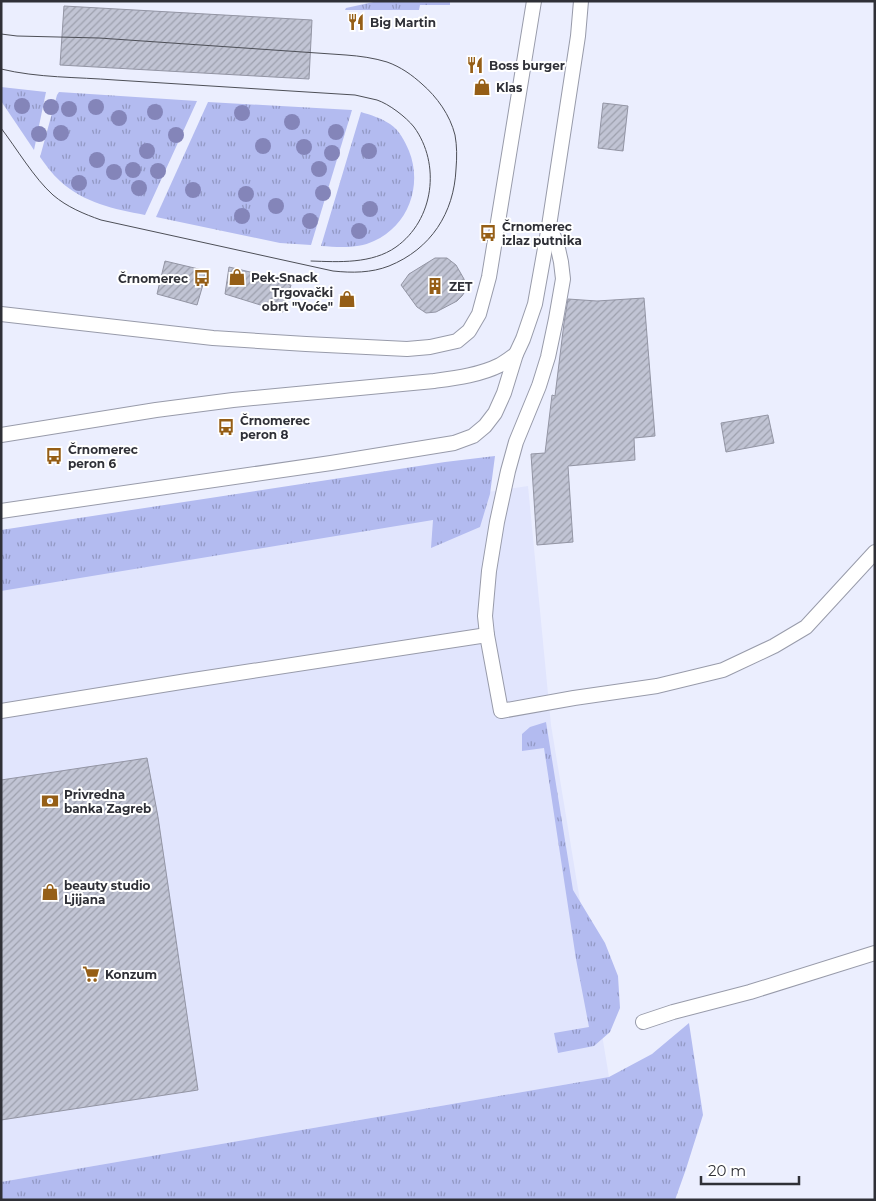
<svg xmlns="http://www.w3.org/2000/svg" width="876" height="1201" viewBox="0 0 876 1201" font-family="Montserrat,sans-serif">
  <defs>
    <pattern id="grass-tufts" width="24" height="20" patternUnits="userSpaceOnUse" patternTransform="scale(1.25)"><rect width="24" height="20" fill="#b3bbf0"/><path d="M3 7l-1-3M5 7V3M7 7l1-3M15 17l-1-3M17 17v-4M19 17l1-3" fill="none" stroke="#9298c3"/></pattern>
    <pattern id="building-hatch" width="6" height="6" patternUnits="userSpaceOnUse" patternTransform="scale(1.25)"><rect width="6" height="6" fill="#c1c4d4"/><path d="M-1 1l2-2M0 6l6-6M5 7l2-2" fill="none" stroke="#9da0ad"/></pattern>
  </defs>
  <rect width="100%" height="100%" fill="#ebeefe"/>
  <polygon fill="#e1e5fd" points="528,486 551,725 609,1077 1,1182 1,564"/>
  <g fill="url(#grass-tufts)">
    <polygon points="378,1 450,1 450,5 420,5 419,10 345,10 346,8"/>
    <polygon points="1,87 46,92 34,150 1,101"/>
    <path d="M59,92L197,101L145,215C114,209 84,203 60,181C52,174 46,165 40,157L57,95Z"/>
    <polygon points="208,102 352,110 311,245 280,243 156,217"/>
    <path d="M361,112C371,115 381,118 390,124C399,130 405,141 409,151C423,186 408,226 374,241C358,249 338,247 321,246Z"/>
    <polygon points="495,456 490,494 480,527 431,548 433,520 1,591 1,530 445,462"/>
    <polygon points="546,722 573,890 605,943 618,976 620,1008 610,1032 594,1046 558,1053 554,1033 589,1027 576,959 544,748 522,751 522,734 530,727"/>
    <polygon points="689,1023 703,1115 686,1169 675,1200 1,1200 1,1182 609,1077 652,1054"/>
  </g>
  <g fill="url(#building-hatch)" stroke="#9395a4">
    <polygon points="64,6 312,20 309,79 60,65"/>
    <polygon points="603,103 628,106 623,151 598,148"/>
    <polygon points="435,258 447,258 456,265 464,279 466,290 462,296 457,301 436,312 426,313 417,307 401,285 409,274"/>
    <polygon points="165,261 207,271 197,305 157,294"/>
    <polygon points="229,267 267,276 267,278 289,282 289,285 291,285 283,312 225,294"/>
    <polygon points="644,298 655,436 634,438 635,460 568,466 573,542 537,545 531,454 545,453 552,395 555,396 564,323 568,299 597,301"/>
    <polygon points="768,415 774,443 726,452 721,423"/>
    <polygon points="147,758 158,817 198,1090 1,1120 1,780"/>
  </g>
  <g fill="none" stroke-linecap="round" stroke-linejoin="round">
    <g stroke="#989baa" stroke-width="16">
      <g id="service">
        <polyline points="549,226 557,244 561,262 563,279 556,319 548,357 539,386 516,442 508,471 497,522 489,571 485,616 487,635 501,711 574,698 657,686 723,670 774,646 806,627 875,552"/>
        <polyline points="1,314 213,338 306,344 407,349 430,347 457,341 469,331 479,314 489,277 534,1"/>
        <path d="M1,435L156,410L233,400L434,381C456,378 480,375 500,365C505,362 511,358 516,354"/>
        <polyline points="1,511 331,463 454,443 473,436 485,426 495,413 504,393 516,354 523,339 535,304 549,226 578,36 581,1"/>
        <polyline points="1,711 187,681 487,635"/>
        <polyline points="643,1022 673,1012 750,992 875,953"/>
      </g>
    </g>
    <use href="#service" stroke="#fff" stroke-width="14"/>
    <g stroke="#4d4f57" stroke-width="1">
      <path d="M1,34L17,36L99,38L346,55C360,56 374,58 387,62C401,67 412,75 422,84C437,97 450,115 455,135C457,146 457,157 456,169C454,213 431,249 389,266C371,273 352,273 333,271L101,220C84,214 67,207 53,195C34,178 17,149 1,128"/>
      <path d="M1,69C38,78 77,77 115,80C195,85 275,90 355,95C362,97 370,98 377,100C389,104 406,117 414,127C441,164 434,220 396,247C372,264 339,262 311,261"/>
    </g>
  </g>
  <g fill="#8485b9">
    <circle cx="22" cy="106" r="8"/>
    <circle cx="51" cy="107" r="8"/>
    <circle cx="96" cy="107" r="8"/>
    <circle cx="69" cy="109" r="8"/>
    <circle cx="155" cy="112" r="8"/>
    <circle cx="242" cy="113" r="8"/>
    <circle cx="119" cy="118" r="8"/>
    <circle cx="292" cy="122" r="8"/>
    <circle cx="336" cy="132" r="8"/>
    <circle cx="61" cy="133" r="8"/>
    <circle cx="39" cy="134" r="8"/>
    <circle cx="176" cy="135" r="8"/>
    <circle cx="263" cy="146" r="8"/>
    <circle cx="304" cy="147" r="8"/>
    <circle cx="147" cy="151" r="8"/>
    <circle cx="369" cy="151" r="8"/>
    <circle cx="332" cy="153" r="8"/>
    <circle cx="97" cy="160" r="8"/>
    <circle cx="319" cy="169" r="8"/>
    <circle cx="133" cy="170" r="8"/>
    <circle cx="158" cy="171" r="8"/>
    <circle cx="114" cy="172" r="8"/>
    <circle cx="79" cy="183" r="8"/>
    <circle cx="139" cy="188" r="8"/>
    <circle cx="193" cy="190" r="8"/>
    <circle cx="323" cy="193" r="8"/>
    <circle cx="246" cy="194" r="8"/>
    <circle cx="276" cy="206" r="8"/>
    <circle cx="370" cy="209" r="8"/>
    <circle cx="242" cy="216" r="8"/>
    <circle cx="310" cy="221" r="8"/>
    <circle cx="359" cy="231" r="8"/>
  </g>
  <defs>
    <g id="restaurant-bare" transform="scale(1.35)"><path d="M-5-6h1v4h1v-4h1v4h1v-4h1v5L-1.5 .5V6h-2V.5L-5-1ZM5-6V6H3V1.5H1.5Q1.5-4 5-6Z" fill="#955e16" stroke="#fff" stroke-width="2.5" paint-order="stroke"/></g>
    <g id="shop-bare" transform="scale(1.35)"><path d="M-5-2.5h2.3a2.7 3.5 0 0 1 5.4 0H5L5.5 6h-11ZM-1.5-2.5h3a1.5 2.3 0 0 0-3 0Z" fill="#955e16" stroke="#fff" stroke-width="2.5" paint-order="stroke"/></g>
    <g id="bus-bare" transform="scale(1.35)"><path d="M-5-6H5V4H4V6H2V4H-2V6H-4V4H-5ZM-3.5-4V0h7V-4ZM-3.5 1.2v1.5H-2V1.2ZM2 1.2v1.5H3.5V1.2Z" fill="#955e16" stroke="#fff" stroke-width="2.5" paint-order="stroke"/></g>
    <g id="building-bare" transform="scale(1.35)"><path d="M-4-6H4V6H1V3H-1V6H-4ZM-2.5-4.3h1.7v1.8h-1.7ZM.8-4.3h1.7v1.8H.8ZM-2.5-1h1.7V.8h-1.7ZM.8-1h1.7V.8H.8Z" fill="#955e16" stroke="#fff" stroke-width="2.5" paint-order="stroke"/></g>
    <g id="bank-bare" transform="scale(1.35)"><path d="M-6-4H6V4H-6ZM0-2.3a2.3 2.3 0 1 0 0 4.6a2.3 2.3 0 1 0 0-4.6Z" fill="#955e16" stroke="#fff" stroke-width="2.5" paint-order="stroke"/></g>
    <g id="supermarket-bare" transform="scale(1.35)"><path d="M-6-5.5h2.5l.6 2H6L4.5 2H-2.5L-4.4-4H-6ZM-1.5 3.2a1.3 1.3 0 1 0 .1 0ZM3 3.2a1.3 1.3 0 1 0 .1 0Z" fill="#955e16" stroke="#fff" stroke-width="2.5" paint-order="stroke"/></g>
  </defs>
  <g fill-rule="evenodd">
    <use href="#restaurant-bare" x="356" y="22"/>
    <use href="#restaurant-bare" x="475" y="65"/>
    <use href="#shop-bare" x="482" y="87"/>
    <use href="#bus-bare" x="488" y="233"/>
    <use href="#shop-bare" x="237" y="277"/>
    <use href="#bus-bare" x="202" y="278"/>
    <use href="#building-bare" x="435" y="286"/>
    <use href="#shop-bare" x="347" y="299"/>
    <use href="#bus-bare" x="226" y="427"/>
    <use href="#bus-bare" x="54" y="456"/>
    <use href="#bank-bare" x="50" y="801"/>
    <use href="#shop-bare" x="50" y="892"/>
    <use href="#supermarket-bare" x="91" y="974"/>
  </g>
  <g text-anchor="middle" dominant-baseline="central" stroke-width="4" stroke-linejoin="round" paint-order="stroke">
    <g font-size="12" font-weight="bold" fill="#2f3037" stroke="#fff" text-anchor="start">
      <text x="370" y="22">Big Martin</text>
      <text x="489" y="65">Boss burger</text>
      <text x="496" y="87">Klas</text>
      <text x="502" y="226">Črnomerec<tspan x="502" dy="14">izlaz putnika</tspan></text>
      <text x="251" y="277">Pek-Snack</text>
      <text x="188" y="278" text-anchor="end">Črnomerec</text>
      <text x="449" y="286">ZET</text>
      <text x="333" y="292" text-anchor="end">Trgovački<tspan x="333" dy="14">obrt "Voće"</tspan></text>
      <text x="240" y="420">Črnomerec<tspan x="240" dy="14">peron 8</tspan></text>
      <text x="68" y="449">Črnomerec<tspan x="68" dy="14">peron 6</tspan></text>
      <text x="64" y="794">Privredna<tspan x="64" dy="14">banka Zagreb</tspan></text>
      <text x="64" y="885">beauty studio<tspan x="64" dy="14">Ljijana</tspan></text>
      <text x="105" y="974">Konzum</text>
    </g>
  </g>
  <rect width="876" height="1201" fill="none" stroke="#2f3037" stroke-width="5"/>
  <path d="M701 1176v8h98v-8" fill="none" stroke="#2f3037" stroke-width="2.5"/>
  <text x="708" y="1176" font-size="15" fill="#2f3037" stroke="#ffffff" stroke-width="4" paint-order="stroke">20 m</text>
</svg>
